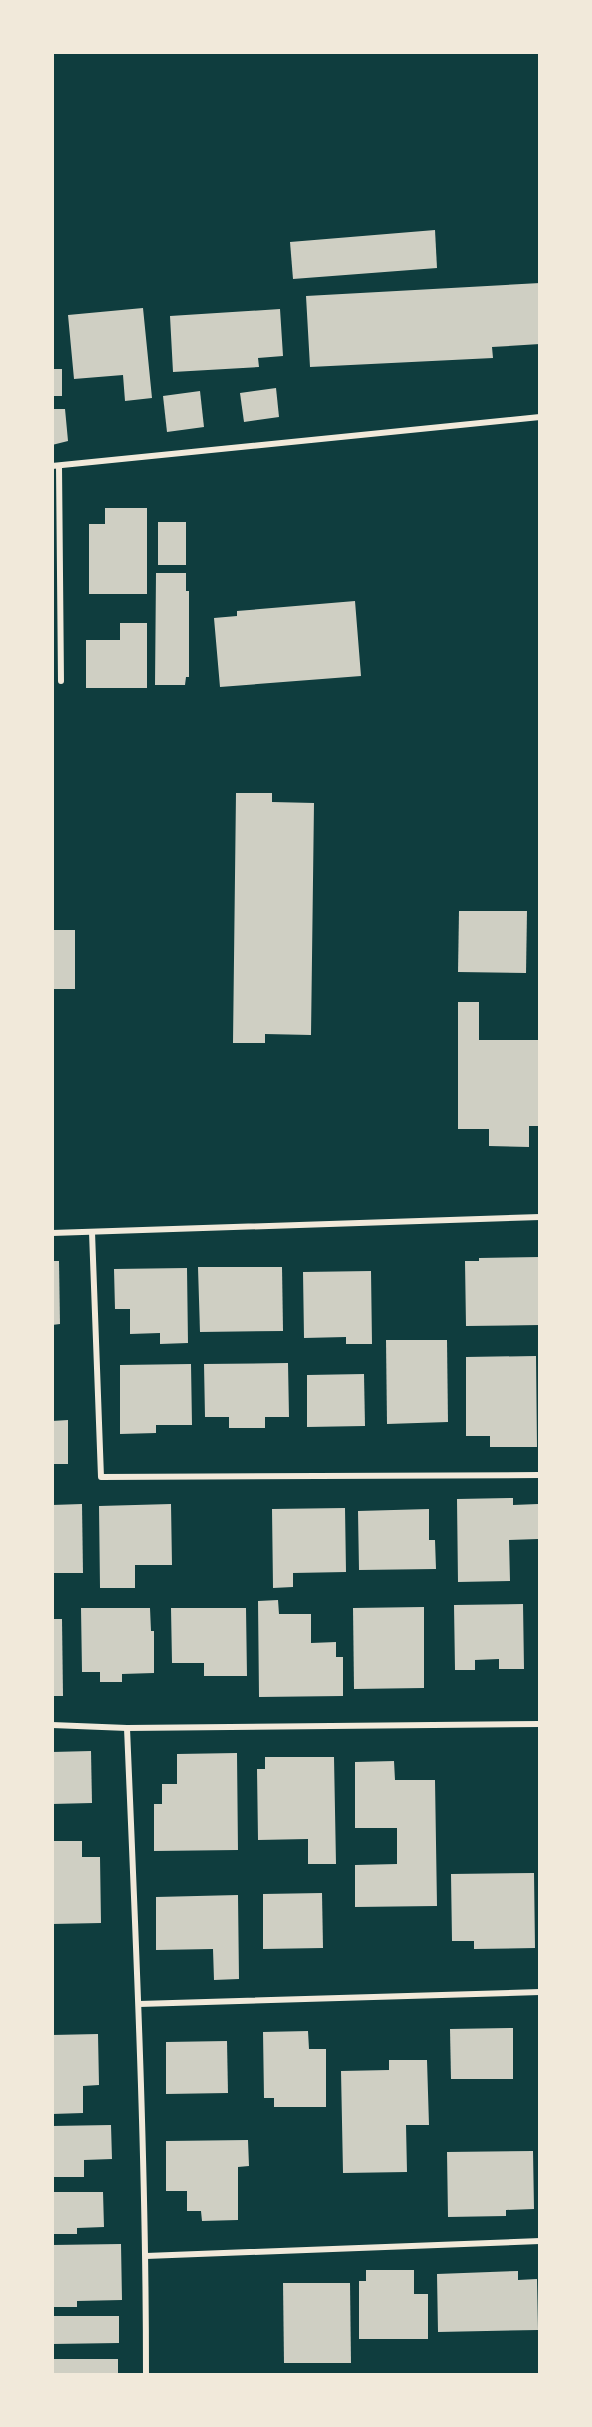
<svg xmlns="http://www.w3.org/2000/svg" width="592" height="2427" viewBox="0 0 592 2427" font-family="Manrope,sans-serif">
  <rect width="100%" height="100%" fill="#0f3d3e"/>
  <g fill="#cfcfc3">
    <polygon points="435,230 437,268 293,279 290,242"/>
    <polygon points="540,283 540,344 492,347 493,358 310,367 306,296"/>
    <polygon points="143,308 152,398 125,401 123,375 74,379 68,315"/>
    <polygon points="280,309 283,356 258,358 259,367 173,372 170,316"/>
    <rect x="52" y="369" width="10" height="27"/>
    <polygon points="276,388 279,417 244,422 240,393"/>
    <polygon points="200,391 204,427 167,432 163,396"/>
    <polygon points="52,409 65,409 68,441 52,445"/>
    <polygon points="105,508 147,508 147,594 89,594 89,524 105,524"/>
    <rect x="158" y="522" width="28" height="43"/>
    <polygon points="156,573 186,573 186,591 189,591 189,677 186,677 185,685 155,685"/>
    <polygon points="355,601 361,676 220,687 214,618 237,616 237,611"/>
    <polygon points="120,623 147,623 147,688 86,688 86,640 120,640"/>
    <polygon points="236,793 272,793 272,802 314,803 311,1035 265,1034 265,1043 233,1043"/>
    <polygon points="459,911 527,911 526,973 458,972"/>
    <rect x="52" y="930" width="23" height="59"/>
    <polygon points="458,1002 479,1002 479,1040 540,1040 540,1126 529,1126 529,1147 489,1146 489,1129 458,1129"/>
    <polygon points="540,1257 540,1325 466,1326 465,1261 479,1261 479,1258"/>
    <polygon points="52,1261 59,1261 60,1324 52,1325"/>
    <polygon points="198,1267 282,1267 283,1331 200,1332"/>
    <polygon points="187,1268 188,1343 160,1344 160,1333 130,1334 130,1309 115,1309 114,1269"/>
    <polygon points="371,1271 372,1344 346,1344 346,1337 304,1338 303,1272"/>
    <polygon points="386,1340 447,1340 448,1422 387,1424"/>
    <polygon points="536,1356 537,1447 490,1447 490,1436 466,1436 466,1357"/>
    <polygon points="288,1363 289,1417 265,1417 265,1428 229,1428 229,1417 205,1417 204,1364"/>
    <polygon points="191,1364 192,1425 156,1425 156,1433 120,1434 120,1365"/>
    <polygon points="364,1374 365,1426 307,1427 307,1375"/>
    <polygon points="68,1420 68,1464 52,1464 52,1421"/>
    <polygon points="513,1498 513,1505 538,1504 538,1539 509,1540 510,1581 458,1582 457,1499"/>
    <polygon points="82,1504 83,1573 52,1573 52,1505"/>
    <polygon points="171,1504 172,1565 135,1565 135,1588 100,1588 99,1506"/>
    <polygon points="345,1508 346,1572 293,1573 293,1587 273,1588 272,1509"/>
    <polygon points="429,1509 429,1540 435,1540 436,1569 359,1570 358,1511"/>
    <polygon points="278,1600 279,1614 311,1614 311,1643 336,1642 336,1657 343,1657 343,1696 259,1697 258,1601"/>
    <polygon points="523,1604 524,1669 499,1669 499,1659 475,1660 475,1670 455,1670 454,1605"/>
    <polygon points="424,1607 424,1688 354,1689 353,1608"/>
    <polygon points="81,1608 150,1608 151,1631 154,1631 154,1673 122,1674 122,1682 100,1682 100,1672 82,1672"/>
    <polygon points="171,1608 246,1608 247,1676 204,1676 204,1663 172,1663"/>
    <polygon points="52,1619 62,1619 63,1696 52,1696"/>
    <polygon points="91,1751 92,1803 52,1804 52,1752"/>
    <polygon points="237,1753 238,1850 154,1851 154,1804 162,1804 162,1784 177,1784 177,1754"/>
    <polygon points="265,1757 334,1757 336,1864 308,1864 308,1839 258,1840 257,1769 265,1769"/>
    <polygon points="394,1761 395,1780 435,1780 437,1906 355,1907 355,1865 397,1864 397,1828 355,1828 355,1762"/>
    <polygon points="52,1841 82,1841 82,1857 100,1857 101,1923 52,1924"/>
    <polygon points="534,1873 535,1948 474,1949 474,1941 452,1941 451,1874"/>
    <polygon points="322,1893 323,1948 263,1949 263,1894"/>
    <polygon points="238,1895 239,1979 214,1980 213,1949 156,1950 156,1897"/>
    <polygon points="513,2028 513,2079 451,2079 450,2029"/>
    <polygon points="308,2031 309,2049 326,2049 326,2107 274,2107 274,2098 264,2098 263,2032"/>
    <polygon points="98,2034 99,2085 83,2086 83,2113 52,2114 52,2035"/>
    <polygon points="227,2041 228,2093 166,2094 166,2042"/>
    <polygon points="389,2060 427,2060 429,2125 406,2125 407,2172 343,2173 341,2071 389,2070"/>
    <polygon points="111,2125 112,2159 84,2160 84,2177 52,2177 52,2126"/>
    <polygon points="248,2140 249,2166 238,2167 238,2220 202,2221 201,2211 187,2211 187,2191 166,2191 166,2141"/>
    <polygon points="533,2151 534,2209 506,2210 506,2216 448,2217 447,2152"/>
    <polygon points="52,2192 103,2192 104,2227 77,2228 77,2234 52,2234"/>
    <polygon points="121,2244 122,2300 77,2301 77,2307 52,2307 52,2245"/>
    <polygon points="366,2270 414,2270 414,2294 428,2294 428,2339 359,2339 359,2281 366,2281"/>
    <polygon points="518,2271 518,2280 537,2279 538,2330 438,2332 437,2274"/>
    <polygon points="283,2283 350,2283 351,2363 284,2363"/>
    <polygon points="53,2316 119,2316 119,2343 52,2344"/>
    <rect x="52" y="2359" width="66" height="15"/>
  </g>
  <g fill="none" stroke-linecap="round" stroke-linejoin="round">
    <g stroke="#f1e9da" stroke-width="6">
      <polyline points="52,466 540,417"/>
      <polyline points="59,466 61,681"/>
      <polyline points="92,1232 101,1477 540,1475"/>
      <polyline points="52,1233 540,1217"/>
      <polyline points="52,1725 127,1728 540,1724"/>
      <path d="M127,1728C136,1944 146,2159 146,2374"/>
      <polyline points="139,2004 540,1992"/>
      <polyline points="146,2256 540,2241"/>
    </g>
  </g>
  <rect width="592" height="2427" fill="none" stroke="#f1e9da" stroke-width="108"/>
</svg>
